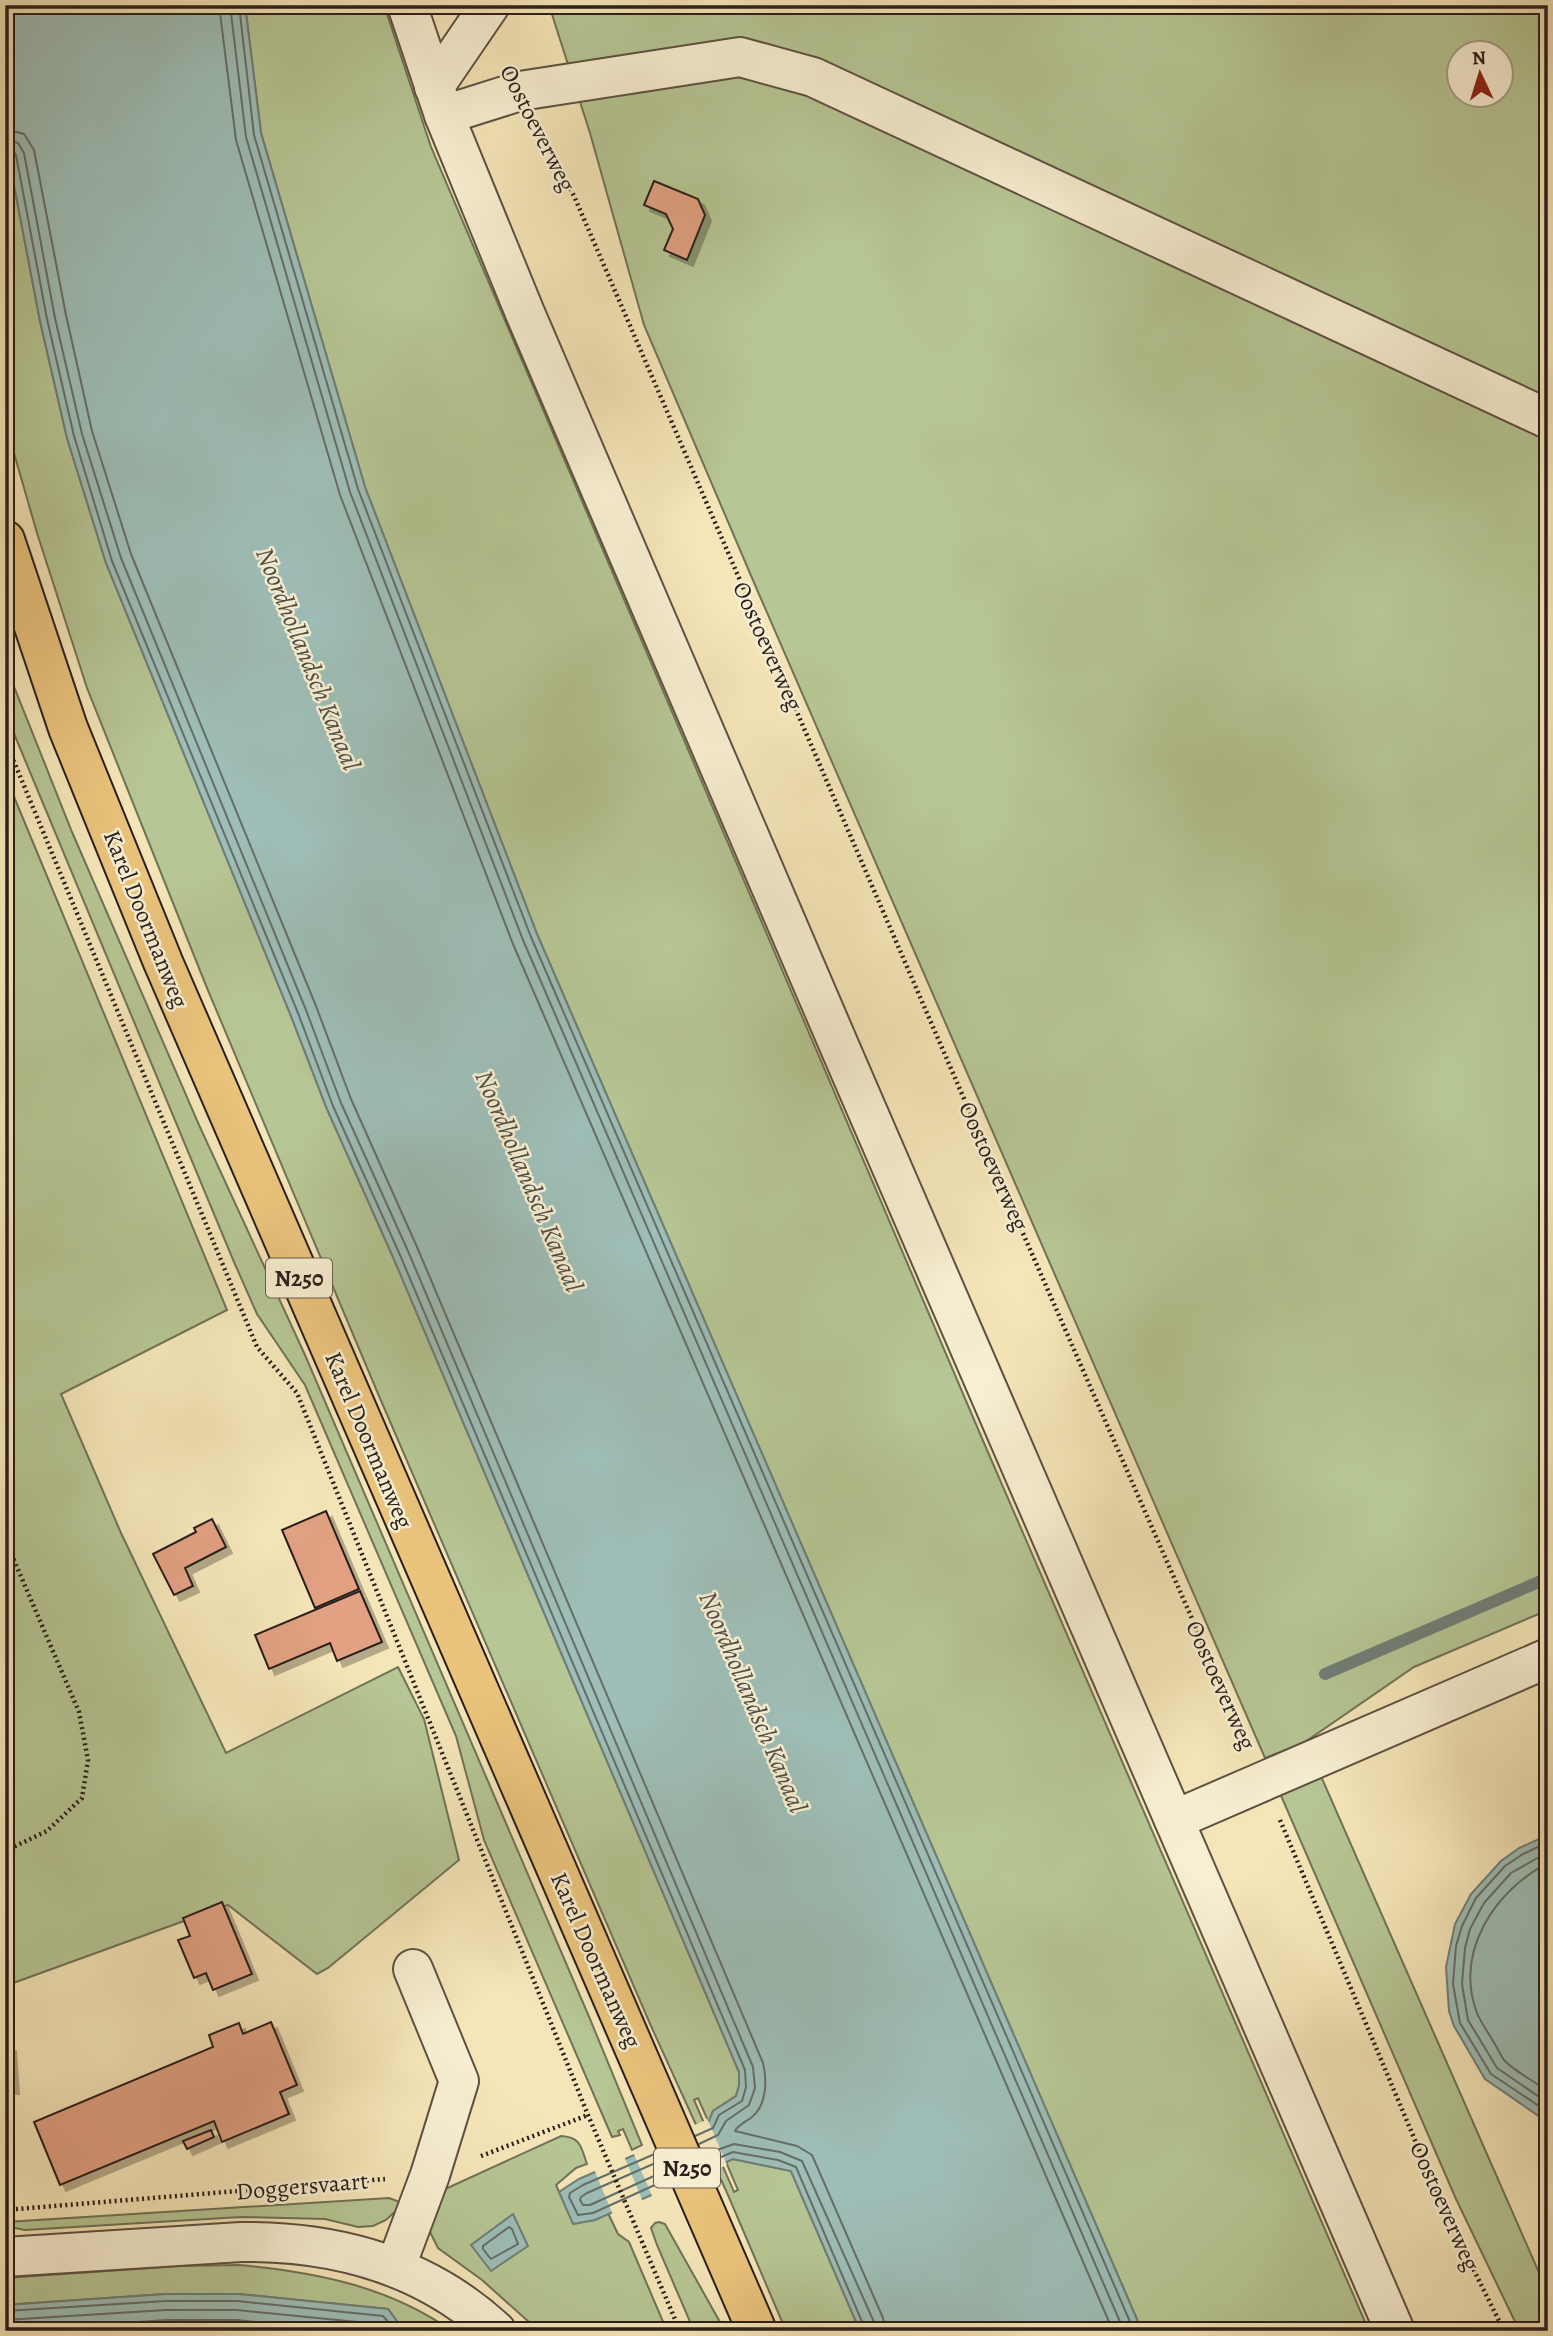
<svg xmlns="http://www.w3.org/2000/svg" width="1553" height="2336" viewBox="0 0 1553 2336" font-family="Alegreya,serif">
  <defs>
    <filter id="shadow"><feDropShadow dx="6" dy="6" stdDeviation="0" flood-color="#0004"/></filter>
  </defs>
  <rect width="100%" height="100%" fill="#f5e6b9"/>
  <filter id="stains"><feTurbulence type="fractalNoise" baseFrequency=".00286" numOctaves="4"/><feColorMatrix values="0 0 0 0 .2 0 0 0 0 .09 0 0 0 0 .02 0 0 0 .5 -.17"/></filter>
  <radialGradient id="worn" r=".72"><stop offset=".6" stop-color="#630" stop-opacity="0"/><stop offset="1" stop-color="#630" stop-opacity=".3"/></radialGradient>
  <g fill="#b6c694" stroke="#707257" stroke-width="2" fill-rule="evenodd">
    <polygon points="245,5 384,5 431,147 987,1450 1369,2331 1142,2331 537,934 365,487 261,133"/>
    <path d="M549,5H1548V1610L1414,1667L1302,1744L1265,1758L755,585L644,325L590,133ZM1458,52H1500V94H1458Z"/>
    <polygon points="5,138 40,321 67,438 106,563 291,1016 327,1109 393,1257 739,2072 739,2086 736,2096 713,2111 709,2123 698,2098 694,2100 734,2192 738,2190 726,2162 733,2159 791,2171 860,2331 786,2331 728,2195 651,2026 379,1396 207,988 87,688 37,533 5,422"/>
    <polygon points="5,664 72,832 199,1125 305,1355 590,2019 642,2145 632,2150 623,2129 618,2131 620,2135 612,2137 484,1840 456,1736 305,1385 257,1314 234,1262 5,712"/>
    <polygon points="5,775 227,1310 61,1394 121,1533 226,1753 398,1667 424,1719 459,1860 328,1968 317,1974 228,1905 5,1986"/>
    <polygon points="1320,1774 1548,2293 1548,2331 1521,2331 1518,2328 1456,2199 1279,1791"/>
    <path d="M561,2136C581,2137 581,2147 587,2164L576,2168L556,2185L573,2223L595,2220L608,2213L618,2234L629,2242L667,2331H539L482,2280L438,2248L430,2232L431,2215L443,2190Z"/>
    <polygon points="389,2198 400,2202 397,2210 386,2220 373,2226 358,2227 325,2219 241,2217 25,2230 5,2226 6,2222"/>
    <polygon points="659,2222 665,2224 725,2331 694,2331 657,2245 651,2228 655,2223"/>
    <path d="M239,2265C315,2272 388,2286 452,2331H404L388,2309L238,2294H166L5,2305V2278L180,2266Z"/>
  </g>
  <g fill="#9ebeb7" stroke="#707e78" stroke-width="2">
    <polygon points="5,5 245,5 261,133 365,487 537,934 1142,2331 860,2331 791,2171 733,2159 595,2220 573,2224 559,2192 579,2179 708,2123 713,2111 736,2096 739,2086 739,2072 393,1257 327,1109 291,1016 106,563 67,438 40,321 5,138"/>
    <polygon points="1548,1835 1548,2119 1540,2117 1485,2079 1454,2026 1449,2011 1446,1967 1455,1924 1471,1894 1501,1861 1519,1848"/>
    <polygon points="513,2214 528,2246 491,2271 471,2245"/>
    <polygon points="166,2294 238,2294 388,2309 404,2331 5,2331 5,2305"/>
  </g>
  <g fill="#f5e6b9">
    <polygon points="707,2118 727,2165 653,2198 633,2152 706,2120"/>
    <polygon points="624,2156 643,2202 613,2215 594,2169"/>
  </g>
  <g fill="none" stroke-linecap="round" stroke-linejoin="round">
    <g stroke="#646e68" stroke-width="2">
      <polyline points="219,5 236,140 340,495 513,944 1113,2331"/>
      <polyline points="230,5 246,137 350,492 523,940 1124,2331"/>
      <polyline points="239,5 254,135 358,489 531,937 1134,2331"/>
      <path d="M5,129L24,134L34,150L66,315L92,431L131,554L316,1006L351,1099L417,1247L763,2063C767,2080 767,2105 752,2117C746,2122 739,2124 735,2131L797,2146L812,2155L883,2318L886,2331"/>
      <polyline points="5,139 18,143 24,153 55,318 82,434 121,558 306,1010 341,1103 408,1251 753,2067 755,2088 749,2105 726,2121 718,2135 699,2144"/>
      <polyline points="5,148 12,149 16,155 47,319 74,436 112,561 298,1013 333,1106 400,1255 745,2070 746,2087 742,2101 719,2115 713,2128 695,2136"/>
      <polyline points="1548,1842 1523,1854 1505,1866 1476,1898 1462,1926 1456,1946 1453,1984 1460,2023 1491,2074 1548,2112"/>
      <polyline points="1548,1852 1511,1873 1484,1903 1470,1929 1465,1948 1462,1984 1468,2020 1497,2068 1548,2103"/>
      <path d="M1548,1863C1495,1890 1454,1952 1477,2013C1481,2023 1488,2032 1493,2041C1497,2047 1500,2054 1504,2060C1515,2072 1534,2081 1548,2091"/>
      <polyline points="657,2153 583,2185 570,2193 569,2197 578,2215 593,2213 668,2179"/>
      <polyline points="703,2155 734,2144 780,2152 802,2161 874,2322 875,2331"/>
      <polyline points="660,2161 587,2193 581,2197 580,2200 583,2205 590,2205 665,2171"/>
      <polyline points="707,2163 733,2152 778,2160 796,2167 866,2331"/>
      <polygon points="509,2227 512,2229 518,2244 491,2259 483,2249 483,2246"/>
      <polyline points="5,2311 166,2301 237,2301 383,2316 396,2331"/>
      <polyline points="5,2320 166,2310 237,2310 378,2324 385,2331"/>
      <polyline points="5,2331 167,2320 237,2320 347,2331"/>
    </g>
    <polyline stroke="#707e78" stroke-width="12" points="1325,1674 1548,1578"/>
  </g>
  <g fill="#e1a182" stroke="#2b1f1a" stroke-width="2" filter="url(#shadow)">
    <polygon points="654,181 698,199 705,215 687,260 664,250 673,229 666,214 644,205"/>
    <polygon points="326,1511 359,1589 315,1608 282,1530"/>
    <polygon points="212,1519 226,1547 185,1568 193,1586 174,1595 153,1554 196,1532 194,1528"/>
    <polygon points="360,1591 382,1642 337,1661 330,1643 269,1669 255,1635"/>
    <polygon points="222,1902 252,1974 213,1990 206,1973 194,1978 178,1940 190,1936 183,1918"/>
    <polygon points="271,2022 297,2085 280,2092 289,2114 222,2142 214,2121 60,2185 34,2122 213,2047 209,2035 239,2023 243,2034"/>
    <polygon points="5,2045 10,2045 13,2088 5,2088"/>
    <polygon points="211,2130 214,2137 187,2149 183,2141"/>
  </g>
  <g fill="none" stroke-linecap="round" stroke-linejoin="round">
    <g stroke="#5e5142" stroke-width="42">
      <g id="minor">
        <polyline points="407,5 444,115 525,313 841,1050 1395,2331"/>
        <polyline points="434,87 490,5"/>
        <polyline points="444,115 520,91 740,57 813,77 1548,419"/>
        <polyline points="1174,1820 1548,1658"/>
        <path d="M5,2257L241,2242C336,2241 425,2265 496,2331"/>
        <polyline points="396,2266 430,2175 459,2081 413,1969"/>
      </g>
    </g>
    <g stroke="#2b1f1a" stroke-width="42">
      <polyline id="major" points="5,540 68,728 163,962 757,2331"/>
    </g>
    <g stroke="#2b1f1a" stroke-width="4.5" stroke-dasharray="2 3.5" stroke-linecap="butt">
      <polyline points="540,130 574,196 968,1108 1247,1744"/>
      <polyline points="5,740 257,1347 297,1393 588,2115 680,2331"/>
      <polyline points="5,1539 79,1712 88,1760 82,1798 47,1831 5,1851"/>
      <polyline points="1280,1820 1447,2216 1504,2331"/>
      <polyline points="481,2156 588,2115"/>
      <polyline points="5,2210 385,2179"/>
    </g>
    <use href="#minor" stroke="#f8efd2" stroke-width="38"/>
    <use href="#major" stroke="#eac37c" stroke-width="38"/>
  </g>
  <g text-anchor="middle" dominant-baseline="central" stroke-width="5" stroke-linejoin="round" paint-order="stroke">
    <g fill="#f8efd2" stroke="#685d51" stroke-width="2">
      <rect x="266" y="1258.5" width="66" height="39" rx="5"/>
      <rect x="654" y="2148.5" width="66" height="39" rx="5"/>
    </g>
    <g font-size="23" font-weight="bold" fill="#2b1f1a">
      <text x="299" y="1278">N250</text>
      <text x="687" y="2168">N250</text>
    </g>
    <g font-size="24" fill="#2b1f1a" stroke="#f8efd2">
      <text transform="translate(538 128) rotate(63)">Oostoeverweg</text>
      <text transform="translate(768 646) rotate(66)">Oostoeverweg</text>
      <text transform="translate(146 919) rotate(68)">Karel Doormanweg</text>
      <text transform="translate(994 1166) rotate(66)">Oostoeverweg</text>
      <text transform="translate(369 1440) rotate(67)">Karel Doormanweg</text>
      <text transform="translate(1221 1685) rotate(66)">Oostoeverweg</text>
      <text transform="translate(596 1960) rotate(66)">Karel Doormanweg</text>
      <text transform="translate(302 2186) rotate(-5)">Doggersvaart</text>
      <text transform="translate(1445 2206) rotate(66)">Oostoeverweg</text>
    </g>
    <g font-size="26" font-style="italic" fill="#4e4f49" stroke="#f8efd2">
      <text transform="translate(308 659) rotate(68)">Noordhollandsch Kanaal</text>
      <text transform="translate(529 1181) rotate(67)">Noordhollandsch Kanaal</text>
      <text transform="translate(753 1702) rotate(67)">Noordhollandsch Kanaal</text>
    </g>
  </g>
  <rect width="1553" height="2336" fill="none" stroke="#f5e6b9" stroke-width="28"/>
  <rect x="7" y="7" width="1539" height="2322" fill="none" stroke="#2b1f1a" stroke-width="3.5"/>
  <rect x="14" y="14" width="1525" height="2308" fill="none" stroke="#2b1f1a" stroke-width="2"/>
  <g transform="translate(1480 74) rotate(356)"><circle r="33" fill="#f8efd2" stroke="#a69c88" stroke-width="2"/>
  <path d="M0-5L12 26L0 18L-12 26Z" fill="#8f2418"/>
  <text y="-10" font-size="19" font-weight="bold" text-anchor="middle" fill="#2b1f1a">N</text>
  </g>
  <rect width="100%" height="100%" filter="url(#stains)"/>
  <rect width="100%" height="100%" fill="url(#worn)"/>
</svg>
